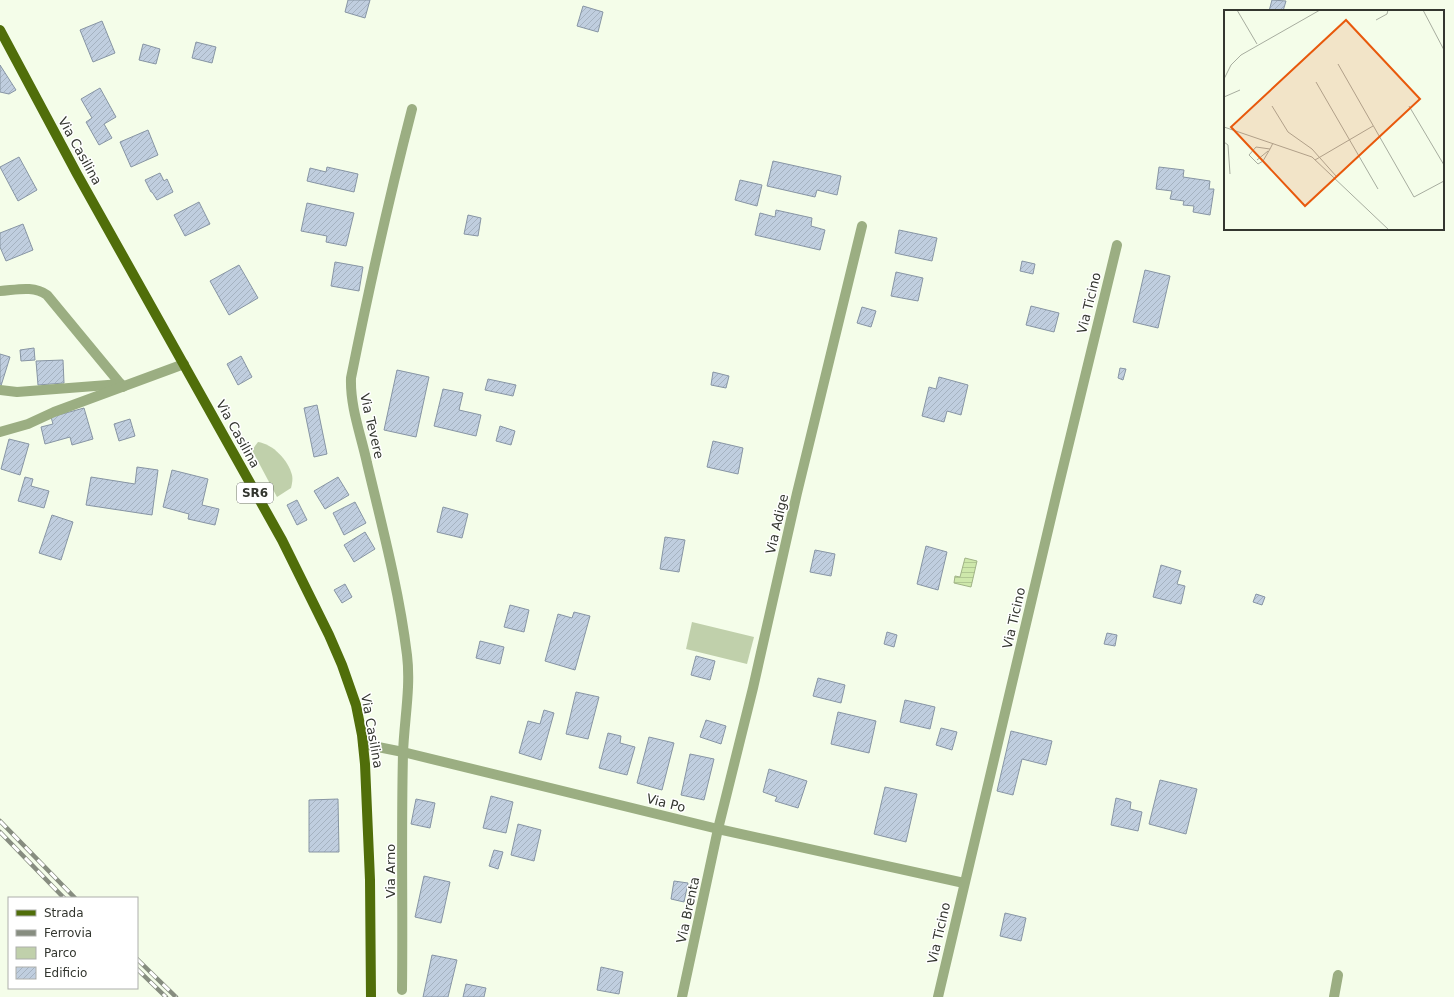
<svg xmlns="http://www.w3.org/2000/svg" width="1454" height="997" viewBox="0 0 1454 997" font-family="'DejaVu Sans',sans-serif">
  <defs>
    <pattern id="water-rules" width="6" height="5" patternUnits="userSpaceOnUse"><rect width="6" height="5" fill="#cee8ab"/><path d="M0 2.5h6" fill="none" stroke="#b1c893"/></pattern>
    <pattern id="building-hatch" width="6" height="6" patternUnits="userSpaceOnUse"><rect width="6" height="6" fill="#c0cedf"/><path d="M-1 1l2-2M0 6l6-6M5 7l2-2" fill="none" stroke="#a5b2c0"/></pattern>
  </defs>
  <rect width="100%" height="100%" fill="#f4fde9"/>
  <g fill="#c0d0ab">
    <path d="M258,442C273,444 288,460 292,475C293,479 292,484 291,488L277,497L252,450Z"/>
    <polygon points="692,622 754,637 747,664 686,649"/>
  </g>
  <polygon fill="url(#water-rules)" stroke="#a0b386" points="965,558 977,561 971,587 954,583 955,576 960,577"/>
  <g fill="url(#building-hatch)" stroke="#8795a4">
    <polygon points="348,0 370,0 365,18 345,12"/>
    <polygon points="1272,0 1286,1 1283,11 1269,11"/>
    <polygon points="583,6 603,12 598,32 577,26"/>
    <polygon points="102,21 115,53 93,62 80,30"/>
    <polygon points="196,42 216,47 212,63 192,58"/>
    <polygon points="143,44 160,49 156,64 139,60"/>
    <polygon points="0,65 16,90 9,94 0,92"/>
    <polygon points="100,88 116,117 104,124 112,138 99,145 86,122 92,118 81,99"/>
    <polygon points="148,130 158,155 131,167 120,142"/>
    <polygon points="19,157 37,190 18,201 0,167"/>
    <polygon points="773,161 841,176 837,195 817,190 815,197 767,186"/>
    <polygon points="327,167 358,174 354,192 307,181 310,168 326,172"/>
    <polygon points="1159,167 1184,170 1183,177 1210,181 1209,189 1214,189 1210,215 1193,212 1194,206 1183,205 1184,201 1170,199 1172,191 1156,189"/>
    <polygon points="160,173 164,181 167,179 173,192 157,200 152,192 151,192 145,180"/>
    <polygon points="740,180 762,185 757,206 735,200"/>
    <polygon points="199,202 210,224 185,236 174,215"/>
    <polygon points="307,203 354,213 346,246 326,242 327,236 301,231"/>
    <polygon points="776,210 812,218 811,226 825,230 820,250 755,235 760,213 775,217"/>
    <polygon points="468,215 481,218 478,236 464,234"/>
    <polygon points="23,224 33,250 6,261 0,247 0,233"/>
    <polygon points="899,230 937,238 932,261 895,253"/>
    <polygon points="1022,261 1035,264 1033,274 1020,271"/>
    <polygon points="335,262 363,267 359,291 331,286"/>
    <polygon points="239,265 258,298 229,315 210,281"/>
    <polygon points="1145,270 1170,276 1158,328 1133,322"/>
    <polygon points="896,272 923,278 918,301 891,296"/>
    <polygon points="1031,306 1059,313 1054,332 1026,325"/>
    <polygon points="862,307 876,311 871,327 857,323"/>
    <polygon points="34,348 35,360 21,361 20,350"/>
    <polygon points="0,354 10,357 0,389"/>
    <polygon points="241,356 252,377 238,385 227,364"/>
    <polygon points="63,360 64,383 38,385 36,361"/>
    <polygon points="1120,368 1126,369 1123,380 1118,378"/>
    <polygon points="397,370 429,377 416,437 384,430"/>
    <polygon points="713,372 729,376 726,388 711,385"/>
    <polygon points="939,377 968,385 961,415 947,411 944,422 922,416 929,387 936,389"/>
    <polygon points="488,379 516,385 513,396 485,390"/>
    <polygon points="443,389 463,393 459,410 481,415 476,436 434,426"/>
    <polygon points="317,405 327,454 314,457 304,408"/>
    <polygon points="84,408 93,439 72,445 70,437 45,444 41,427 53,424 51,417"/>
    <polygon points="130,419 135,436 119,441 114,424"/>
    <polygon points="500,426 515,431 511,445 496,441"/>
    <polygon points="9,439 29,444 20,475 1,469"/>
    <polygon points="713,441 743,448 738,474 707,467"/>
    <polygon points="137,467 158,470 152,515 86,505 91,477 135,484"/>
    <polygon points="172,470 208,479 202,505 219,509 215,525 188,519 189,514 163,507"/>
    <polygon points="25,477 33,479 31,486 49,491 44,508 18,501"/>
    <polygon points="338,477 349,495 325,509 314,491"/>
    <polygon points="297,500 307,520 297,525 287,505"/>
    <polygon points="355,502 366,523 344,535 333,513"/>
    <polygon points="443,507 468,514 462,538 437,532"/>
    <polygon points="52,515 73,522 61,560 39,553"/>
    <polygon points="365,532 375,549 354,562 344,545"/>
    <polygon points="665,537 685,540 679,572 660,569"/>
    <polygon points="926,546 947,552 938,590 917,584"/>
    <polygon points="815,550 835,554 831,576 810,572"/>
    <polygon points="1161,565 1181,571 1177,584 1185,586 1181,604 1153,597"/>
    <polygon points="345,584 352,597 342,603 334,590"/>
    <polygon points="1256,594 1265,597 1262,605 1253,602"/>
    <polygon points="510,605 529,610 524,632 504,627"/>
    <polygon points="574,612 590,616 575,670 545,661 558,614 572,618"/>
    <polygon points="887,632 897,635 894,647 884,644"/>
    <polygon points="1107,633 1117,635 1115,646 1104,644"/>
    <polygon points="480,641 504,647 500,664 476,658"/>
    <polygon points="696,656 715,661 710,680 691,675"/>
    <polygon points="818,678 845,685 841,703 813,696"/>
    <polygon points="576,692 599,697 588,739 566,734"/>
    <polygon points="905,700 935,707 930,729 900,722"/>
    <polygon points="544,710 554,713 541,760 519,753 528,721 540,724"/>
    <polygon points="838,712 876,721 869,753 831,744"/>
    <polygon points="706,720 726,726 721,744 700,737"/>
    <polygon points="941,728 957,732 952,750 936,745"/>
    <polygon points="1011,731 1052,741 1046,765 1022,759 1013,795 997,791"/>
    <polygon points="608,733 621,736 620,743 635,747 627,775 599,768"/>
    <polygon points="649,737 674,743 662,790 637,783"/>
    <polygon points="690,754 714,759 704,800 681,795"/>
    <polygon points="769,769 807,781 798,808 775,801 777,797 763,792"/>
    <polygon points="1160,780 1197,789 1186,834 1149,824"/>
    <polygon points="885,787 917,794 906,842 874,834"/>
    <polygon points="491,796 513,802 506,833 483,828"/>
    <polygon points="1116,798 1131,802 1130,809 1142,812 1138,831 1111,825"/>
    <polygon points="338,799 339,852 309,852 309,800"/>
    <polygon points="416,799 435,803 430,828 411,824"/>
    <polygon points="518,824 541,830 534,861 511,855"/>
    <polygon points="494,850 503,852 498,869 489,866"/>
    <polygon points="424,876 450,882 441,923 415,917"/>
    <polygon points="674,881 688,883 684,902 671,899"/>
    <polygon points="1005,913 1026,918 1021,941 1000,936"/>
    <polygon points="432,955 457,960 448,997 423,997"/>
    <polygon points="601,967 623,972 619,994 597,990"/>
    <polygon points="466,984 486,988 484,997 463,997"/>
  </g>
  <g fill="none" stroke-linecap="round" stroke-linejoin="round">
    <g stroke="#9bae82" stroke-width="10">
      <path d="M0,291C16,290 33,285 47,295L123,387"/>
      <polyline points="0,390 17,392 121,384"/>
      <polyline points="0,432 28,424 54,412 184,364"/>
      <polyline points="363,744 403,752 718,829 964,883"/>
      <path d="M402,990C403,911 401,833 403,754C404,721 411,688 407,655C399,590 382,526 367,463C361,435 350,407 351,378C369,288 389,198 412,109"/>
      <polyline points="682,997 718,829 753,688 797,493 862,226"/>
      <polyline points="938,997 1058,488 1117,245"/>
      <polyline points="1334,997 1338,975"/>
    </g>
    <polyline stroke="#506e0a" stroke-width="10" points="0,30 77,174 282,540 329,635 342,665 356,705 362,735 365,764 370,880 371,997"/>
    <g stroke="#878d80" stroke-width="4.5">
      <g id="rail">
        <polyline points="0,821 75,898"/>
        <polyline points="0,832 64,898"/>
        <polyline points="137,959 176,997"/>
        <polyline points="137,969 166,997"/>
      </g>
    </g>
    <use href="#rail" stroke="#fff" stroke-width="3" stroke-dasharray="9" stroke-linecap="butt"/>
  </g>
  <g text-anchor="middle" dominant-baseline="central" stroke-width="3" stroke-linejoin="round" paint-order="stroke">
    <rect fill="#fff" stroke="#70726d" stroke-width="1" x="237" y="483" width="36" height="20" rx="3"/>
    <g font-size="12" font-weight="bold" fill="#33362f">
      <text x="255" y="493">SR6</text>
    </g>
    <g font-size="13" fill="#33362f" stroke="#fff">
      <text transform="translate(80 151) rotate(61)">Via Casilina</text>
      <text transform="translate(1089 303) rotate(-76)">Via Ticino</text>
      <text transform="translate(372 426) rotate(77)">Via Tevere</text>
      <text transform="translate(238 434) rotate(61)">Via Casilina</text>
      <text transform="translate(777 524) rotate(-77)">Via Adige</text>
      <text transform="translate(1014 618) rotate(-77)">Via Ticino</text>
      <text transform="translate(372 731) rotate(80)">Via Casilina</text>
      <text transform="translate(666 803) rotate(14)">Via Po</text>
      <text transform="translate(390 871) rotate(-90)">Via Arno</text>
      <text transform="translate(688 910) rotate(-78)">Via Brenta</text>
      <text transform="translate(939 933) rotate(-77)">Via Ticino</text>
    </g>
  </g>
  <g transform="translate(1224 10)">
    <rect width="220" height="220" fill="#f4fde9"/>
    <path fill="none" stroke="#a7ad9f" stroke-width="1" d="M13,0L33,34M199,0L220,40M152,10L163,4L164,0M114,54L190,187L220,171M0,69L7,55L17,45L96,0M92,72L154,179M0,87L16,80M48,96L64,122L88,139L112,166M185,96L220,155M0,117L88,147L165,220M0,132L4,135L6,164M46,139L39,151L34,154L25,145L32,137L46,139L49,133M33,150L44,141M91,150L149,116"/>
    <path fill="#e8590c" fill-opacity="0.15" stroke="#e8590c" stroke-width="2" d="M122,10L196,89L81,196L7,117Z"/>
    <rect width="220" height="220" fill="none" stroke="#33362f" stroke-width="2"/>
  </g>
  <rect x="8" y="897" width="130" height="92" fill="#ffffff" stroke="#adafac"/>
  <rect x="16" y="910" width="20" height="6" fill="#506e0a" stroke="#adafac"/>
  <text x="44" y="917" font-size="12" fill="#33362f">Strada</text>
  <rect x="16" y="930" width="20" height="6" fill="#878d80" stroke="#adafac"/>
  <text x="44" y="937" font-size="12" fill="#33362f">Ferrovia</text>
  <rect x="16" y="947" width="20" height="12" fill="#c0d0ab" stroke="#adafac"/>
  <text x="44" y="957" font-size="12" fill="#33362f">Parco</text>
  <rect x="16" y="967" width="20" height="12" fill="url(#building-hatch)" stroke="#adafac"/>
  <text x="44" y="977" font-size="12" fill="#33362f">Edificio</text>
</svg>
